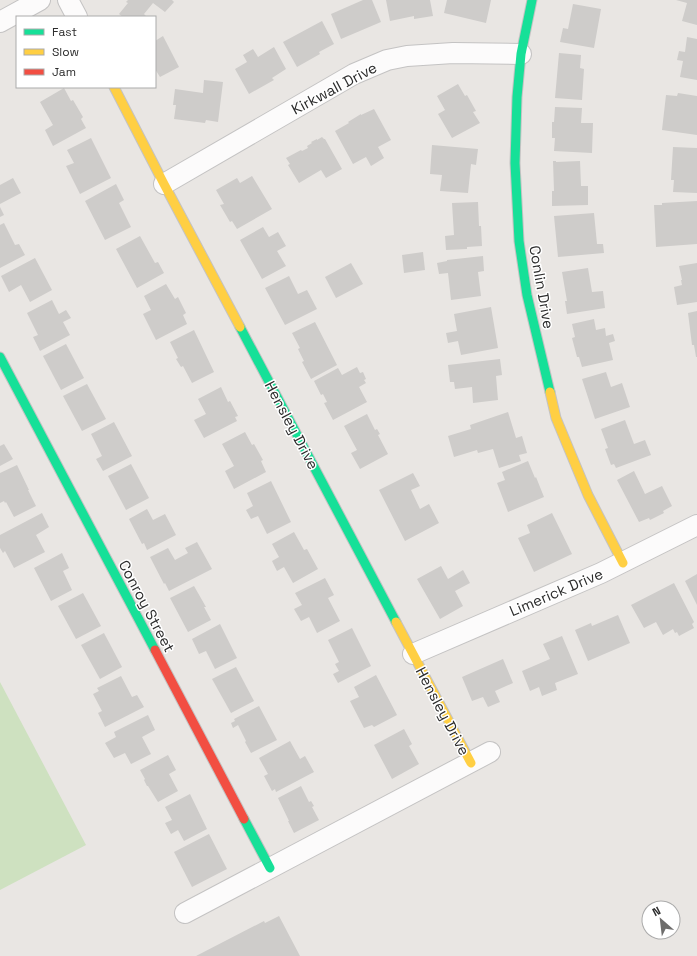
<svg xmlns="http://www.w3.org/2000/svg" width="697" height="956" viewBox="0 0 697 956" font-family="'Space Grotesk',sans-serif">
  <rect width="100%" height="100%" fill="#e9e6e3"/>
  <polygon fill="#cee1c0" points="0,682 86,845 0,890"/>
  <g fill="#ceccca">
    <polygon points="128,0 172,0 174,2 165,12 153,3 144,14 147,17 123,17 119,14 128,3 126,2"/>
    <polygon points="363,0 372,0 381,22 341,39 331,14"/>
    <polygon points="386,0 430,0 433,16 414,19 414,16 390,21"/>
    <polygon points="447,0 491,0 486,23 444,13"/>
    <polygon points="676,0 697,0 697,25 682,21 687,3"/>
    <polygon points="573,4 601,9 594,48 560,42 563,28 568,29"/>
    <polygon points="322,21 334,44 319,52 320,54 297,67 283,42"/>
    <polygon points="163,36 179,67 160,77 155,69 155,41"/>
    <polygon points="687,37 697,39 697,80 680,77 683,61 677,60 679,51 685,52"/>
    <polygon points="274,47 286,69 272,78 274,80 249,94 235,69 247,62 243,55 253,49 258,57"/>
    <polygon points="559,53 581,55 580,68 584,69 582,100 555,98"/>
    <polygon points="204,80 223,82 218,122 206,120 205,123 174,119 176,105 173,105 175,89 203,93"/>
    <polygon points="458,84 465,96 467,95 476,111 473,112 480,123 452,138 438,114 445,110 437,96"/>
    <polygon points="64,88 71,101 73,100 83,117 81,119 86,128 53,146 45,130 53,125 40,102"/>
    <polygon points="678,93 697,96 697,135 662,130 666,95 677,96"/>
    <polygon points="555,107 582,108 581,123 593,123 592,153 554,151 555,138 552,138 552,122 554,122"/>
    <polygon points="374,109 391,140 378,147 384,158 371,166 366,157 353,164 335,131 349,123 348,122 361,114 361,115"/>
    <polygon points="322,137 324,139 325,139 342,169 326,178 321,170 299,183 288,165 290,164 286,158 301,150 302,151 308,148 307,146 312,143 311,142 317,139 317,140"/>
    <polygon points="91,138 111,178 80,194 66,166 74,163 67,150"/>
    <polygon points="432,145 478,149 476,165 471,164 468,193 440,191 442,175 430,174"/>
    <polygon points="673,147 697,148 697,193 673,192 674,180 671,180"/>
    <polygon points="553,161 556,161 556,162 580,161 581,186 588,186 588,205 552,206 552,191 554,191"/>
    <polygon points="252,176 272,209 237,229 232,221 230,222 220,205 224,204 216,190 237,178 240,183"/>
    <polygon points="13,178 21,193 0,204 0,185"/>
    <polygon points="116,184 124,200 119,203 131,227 105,240 85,201"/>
    <polygon points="697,201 697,244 656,247 654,205 662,205 662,203"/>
    <polygon points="478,202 479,226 481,226 482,246 467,247 467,249 446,250 445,236 454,235 452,203"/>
    <polygon points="0,207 4,215 0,217"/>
    <polygon points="594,213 597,244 603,244 604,253 558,257 554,216"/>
    <polygon points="4,223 15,245 19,244 25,255 0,268 0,225"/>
    <polygon points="263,227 269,237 278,232 286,246 277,251 286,266 262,279 240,240"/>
    <polygon points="140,236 155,263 158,262 164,273 137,288 116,249"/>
    <polygon points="423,252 425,270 404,273 402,255"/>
    <polygon points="483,256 484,271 478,272 481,296 451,300 448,273 439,274 437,263 447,261 447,260"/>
    <polygon points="35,258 52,290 30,302 21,285 9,292 1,276"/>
    <polygon points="351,263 363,284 336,298 325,277"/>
    <polygon points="697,263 697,302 677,305 674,287 682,285 681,280 682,280 679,266"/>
    <polygon points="588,268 592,292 603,291 605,308 567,314 565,301 567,301 562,272"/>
    <polygon points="289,276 298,294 307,290 317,309 285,325 265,288"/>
    <polygon points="166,284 175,299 178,297 186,313 183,315 187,324 156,340 143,314 151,310 144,296"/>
    <polygon points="52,300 59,314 66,310 71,318 63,322 70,335 40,351 33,337 38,335 27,313"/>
    <polygon points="491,307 498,348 461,355 458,341 448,343 446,333 457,331 454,314"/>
    <polygon points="697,311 697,357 696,357 694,345 692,345 688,313"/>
    <polygon points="594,319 596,330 605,328 606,336 613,334 615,341 609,343 613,360 582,367 579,357 577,357 572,338 575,337 572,324"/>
    <polygon points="315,322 337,365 311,379 302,362 304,361 298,349 300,348 292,333"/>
    <polygon points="194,330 214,372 192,383 183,366 181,367 176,359 178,358 170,342"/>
    <polygon points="66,344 84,378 61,390 43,356"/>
    <polygon points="500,359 502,375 496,376 498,400 473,403 472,387 455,389 454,382 450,382 448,365"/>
    <polygon points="357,367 360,373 363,372 366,379 364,380 366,383 359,387 367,402 333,420 324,403 327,402 323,394 321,395 314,381 338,368 342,375"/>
    <polygon points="606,372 611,387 622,383 630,407 595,419 582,379"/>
    <polygon points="87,384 106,419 82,431 63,396"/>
    <polygon points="221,387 228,402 230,401 238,416 235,417 237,421 204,438 194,420 206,414 198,399"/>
    <polygon points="508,412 516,438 522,436 527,453 519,455 521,461 499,468 493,449 478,453 477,450 454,457 448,436 471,429 470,425"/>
    <polygon points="367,414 375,430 377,429 380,434 378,435 388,454 360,469 351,453 357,450 344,426"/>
    <polygon points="625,420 634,444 645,440 651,455 616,468 614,464 611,465 605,449 608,448 601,429"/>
    <polygon points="114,422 132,456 103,471 96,459 102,456 91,434"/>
    <polygon points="245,432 252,445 254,444 263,460 261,461 266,472 234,489 225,471 234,466 222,444"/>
    <polygon points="4,444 13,459 0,466 0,446"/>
    <polygon points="528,461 535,478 536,477 544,497 508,512 497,483 505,480 502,472"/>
    <polygon points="131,464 149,498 126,510 108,476"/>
    <polygon points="17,465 29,490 28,490 36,506 14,517 6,502 5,503 4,501 0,503 0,473"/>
    <polygon points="634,471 645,494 662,486 672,506 663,511 664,513 650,520 649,518 639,522 617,480"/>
    <polygon points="413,473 420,486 411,490 420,509 429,504 439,523 405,541 379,490"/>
    <polygon points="271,481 291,522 267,534 258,516 251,519 246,510 253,506 247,493"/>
    <polygon points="147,509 153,520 165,514 176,535 147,550 144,543 142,544 129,519"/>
    <polygon points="42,513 49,527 36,535 45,552 14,568 5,551 3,553 0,548 0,535"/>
    <polygon points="552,513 572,554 534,572 518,538 530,533 527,525"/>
    <polygon points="294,532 304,550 307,549 318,569 293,583 284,567 277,571 272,561 279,557 272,544"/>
    <polygon points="197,542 212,569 169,591 165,583 164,584 150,557 168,548 175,560 188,553 185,548"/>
    <polygon points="62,553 69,568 63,571 72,590 51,601 34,568"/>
    <polygon points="441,566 448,579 463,570 470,583 455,591 463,606 440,619 417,579"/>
    <polygon points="697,574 697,605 685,581"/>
    <polygon points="325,578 334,595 328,598 340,621 317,633 309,617 301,621 294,609 302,605 295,593"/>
    <polygon points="674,583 694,622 692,624 694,628 679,636 677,632 675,633 673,629 663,635 656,622 644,628 631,605"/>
    <polygon points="194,586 206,607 204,607 211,620 188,632 170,598"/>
    <polygon points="83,593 101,626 76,639 58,606"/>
    <polygon points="618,615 630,643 588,661 575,630 591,623 592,626"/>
    <polygon points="220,624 237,658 215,669 206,651 199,654 192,639"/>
    <polygon points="352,628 371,666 338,683 333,674 339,671 335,664 339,662 328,640"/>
    <polygon points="104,633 122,667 100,679 81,645"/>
    <polygon points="562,636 578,674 555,683 557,690 542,696 539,687 530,691 522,671 550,659 543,644"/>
    <polygon points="503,659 513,683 495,691 500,702 488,707 483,697 472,701 462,677"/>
    <polygon points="236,667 254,701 231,713 212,679"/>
    <polygon points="376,675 397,715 374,727 372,725 364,728 350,701 359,697 354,687"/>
    <polygon points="121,676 132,697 137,695 144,707 105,727 98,713 102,711 93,694 99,691 97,688"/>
    <polygon points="259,706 277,740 251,753 245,742 246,741 238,725 233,728 231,723 235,721 234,719"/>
    <polygon points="148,715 155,730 142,737 151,754 131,764 125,753 114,758 105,743 116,737 114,732"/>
    <polygon points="404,729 412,744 409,746 419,764 392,779 374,745"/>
    <polygon points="290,741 300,759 305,756 314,772 276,792 275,789 272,791 264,776 268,774 259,758"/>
    <polygon points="168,755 176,770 169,774 178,791 158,802 148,786 147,786 144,780 145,779 140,770"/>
    <polygon points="301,786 309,802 311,801 314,806 312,807 319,820 294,833 288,821 289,821 278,798"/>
    <polygon points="190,794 207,829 184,841 178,830 171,834 165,823 172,820 165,807"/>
    <polygon points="209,834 227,869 192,887 174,852"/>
    <polygon points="279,916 300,956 196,956 264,921 265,923"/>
  </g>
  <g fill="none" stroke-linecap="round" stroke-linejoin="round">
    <g stroke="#c4c3c3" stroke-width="22">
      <g id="street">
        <polyline points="68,0 77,17"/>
        <polyline points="0,22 40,0"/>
        <polyline points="164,184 354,74 387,60 407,56 453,53 521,54"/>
        <polyline points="413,654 601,573 697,525"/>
        <polyline points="185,913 490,752"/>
      </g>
    </g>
    <g stroke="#c4c3c3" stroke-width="11">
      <g id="fast">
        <polyline points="532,0 521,54 517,97 515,163 519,241 527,295 550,392"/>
        <polyline points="240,327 396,622"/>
        <polyline points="0,357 155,650"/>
        <polyline points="244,819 270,868"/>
      </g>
    </g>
    <g stroke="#c4c3c3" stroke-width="11">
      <g id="slow">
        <polyline points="114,87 164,184 240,327"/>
        <polyline points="550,392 556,418 588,495 623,563"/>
        <polyline points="396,622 471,763"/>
      </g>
    </g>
    <g stroke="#c4c3c3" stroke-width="11">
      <polyline id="jam" points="155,650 244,819"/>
    </g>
    <use href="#street" stroke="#fcfbfb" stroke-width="20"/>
    <use href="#fast" stroke="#16e098" stroke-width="9"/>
    <use href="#slow" stroke="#ffcf43" stroke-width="9"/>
    <use href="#jam" stroke="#f24e42" stroke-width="9"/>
  </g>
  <g text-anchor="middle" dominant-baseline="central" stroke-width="3" stroke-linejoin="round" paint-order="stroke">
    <g font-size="15" fill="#2c2c2c" stroke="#fff">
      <text transform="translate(334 88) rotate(-28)">Kirkwall Drive</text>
      <text transform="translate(542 287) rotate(80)">Conlin Drive</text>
      <text transform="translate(292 425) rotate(62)">Hensley Drive</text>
      <text transform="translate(556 592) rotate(-23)">Limerick Drive</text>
      <text transform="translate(147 606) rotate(62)">Conroy Street</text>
      <text transform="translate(443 711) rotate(62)">Hensley Drive</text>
    </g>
  </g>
  <rect x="16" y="16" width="140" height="72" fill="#ffffff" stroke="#ababab"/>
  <rect x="24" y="29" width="20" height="6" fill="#16e098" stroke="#ababab"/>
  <text x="52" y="36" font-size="12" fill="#2c2c2c">Fast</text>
  <rect x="24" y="49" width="20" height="6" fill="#ffcf43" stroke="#ababab"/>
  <text x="52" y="56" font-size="12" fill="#2c2c2c">Slow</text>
  <rect x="24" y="69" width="20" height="6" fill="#f24e42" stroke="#ababab"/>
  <text x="52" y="76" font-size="12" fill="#2c2c2c">Jam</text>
  <g transform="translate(661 920) rotate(332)"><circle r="19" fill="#ffffff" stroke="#ababab"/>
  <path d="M0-3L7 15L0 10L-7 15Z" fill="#6e6d6c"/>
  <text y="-6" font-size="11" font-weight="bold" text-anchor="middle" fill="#2c2c2c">N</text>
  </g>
</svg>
